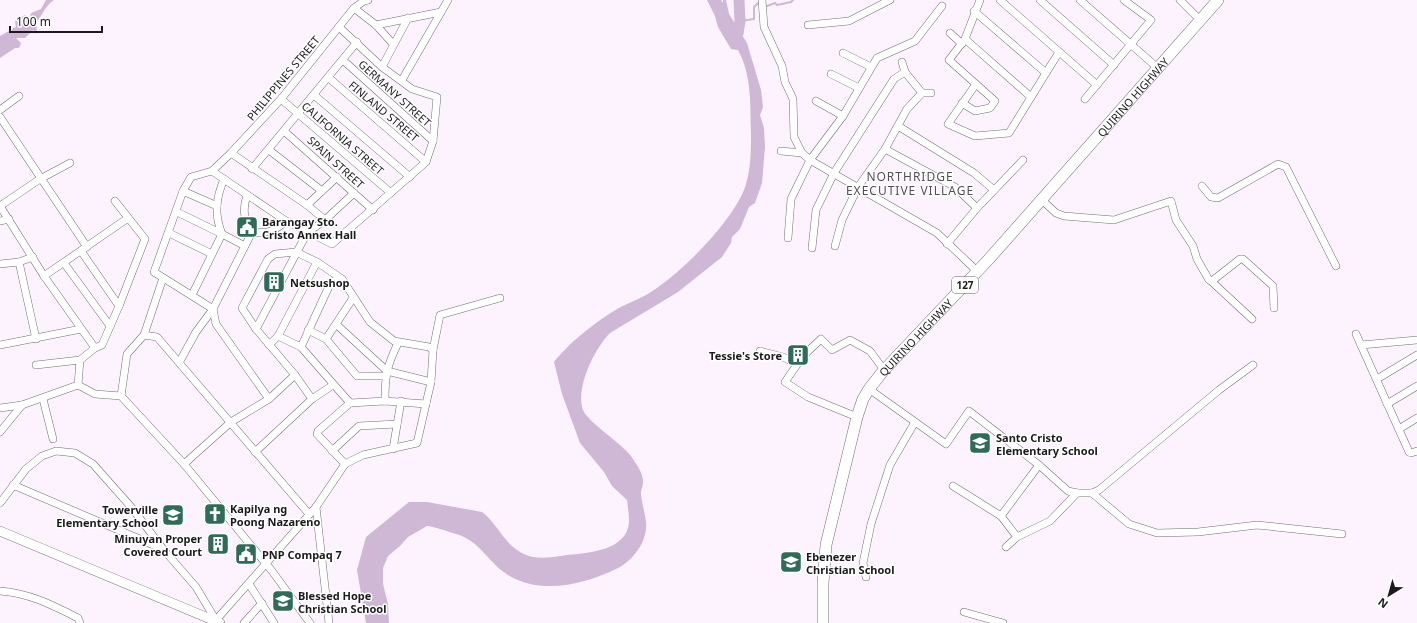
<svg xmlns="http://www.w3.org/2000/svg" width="1417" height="623" viewBox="0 0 1417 623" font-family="'Noto Sans',sans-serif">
  <rect width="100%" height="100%" fill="#fcf3fe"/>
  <g fill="#cfb8d5">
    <path d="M46,0H54C45,6 43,14 36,23L37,34L33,30L25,38H16L21,43L19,48H15L0,58V36L9,31L11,32L13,28L16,27L15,21L25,15L30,18L31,13L41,9Z"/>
    <path d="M707,0H721L723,3V0H726L729,14L747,43L761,90L763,107L760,115L764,128L765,147L762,183L755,203L749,207L740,229L732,237L731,243L722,257L678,292L610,333C595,348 575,388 583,410C587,421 622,444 631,456C636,464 644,474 643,483C643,487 640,491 641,495C642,504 645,513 646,522C648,540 634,560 618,568C584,585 538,596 505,573C490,563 481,545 464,537C458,534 451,533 444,530C438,529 433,526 427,526L408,537L400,546L388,556L383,568V584L388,604L389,623H366L357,570L366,537L409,502H427L482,512C497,523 504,544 522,553C536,561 553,557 567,555C588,553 627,551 629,522C629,515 628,507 627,500L612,486L604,472L580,443L562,394L554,362C568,344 594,323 614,311C624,304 636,301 646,295C678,277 736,219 746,184C751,168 751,149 751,133C750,104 752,76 738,50L731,49L718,27L715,16Z"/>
  </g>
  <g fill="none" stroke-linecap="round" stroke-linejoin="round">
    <g stroke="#cfb8d5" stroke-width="2">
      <polyline points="767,6 775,3 777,5 791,2 793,0"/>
      <polyline points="740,21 754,19 754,7 759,2"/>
    </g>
    <polyline stroke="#cfb8d5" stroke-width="11" points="738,34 740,21 739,0"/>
    <g stroke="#756e77" stroke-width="8">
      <g id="minor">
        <polyline points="762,0 764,27 782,66 785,82 793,99 794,137 802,153"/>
        <polyline points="1000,0 1097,85"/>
        <polyline points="1040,0 1114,65"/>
        <polyline points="1080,0 1159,69"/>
        <polyline points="1180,0 1200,20"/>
        <polyline points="354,8 376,25 393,44"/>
        <polyline points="974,11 1046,73"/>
        <polyline points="376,25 441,12"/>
        <polyline points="808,25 849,21 890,0"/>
        <polyline points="950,33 962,44"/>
        <polyline points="965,39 1031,97"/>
        <polyline points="843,53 871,67"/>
        <polyline points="344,61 433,141"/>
        <polyline points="902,62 905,72 922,93"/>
        <polyline points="382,67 408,18"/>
        <polyline points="831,74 859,88"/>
        <polyline points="329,78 426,162"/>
        <polyline points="402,80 448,0"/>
        <polyline points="976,84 948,124 975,136 1009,133 1059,52"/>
        <polyline points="314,95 410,177"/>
        <polyline points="281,99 391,193"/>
        <polyline points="1085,99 1151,20 1124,0"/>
        <polyline points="816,101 843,116"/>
        <polyline points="962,103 975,111 990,108 995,101 949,60 965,39 980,0"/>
        <polyline points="0,110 19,96"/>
        <polyline points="0,117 87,247"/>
        <polyline points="898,126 974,173 994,190"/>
        <polyline points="284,131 373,210"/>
        <polyline points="885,149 955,187 977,208"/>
        <polyline points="269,150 322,191"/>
        <polyline points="781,151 802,153 810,160 937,233 978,272"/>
        <polyline points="231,153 307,205 325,220"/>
        <polyline points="252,169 357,42"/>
        <polyline points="212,171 286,221 332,244 426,162 433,141 437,97 412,89 382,67 339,27"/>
        <path d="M224,179C216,198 214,214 222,234L245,246"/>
        <polyline points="1202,186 1211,197 1218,198 1278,164 1286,167 1336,266"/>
        <polyline points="183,191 217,206"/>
        <path d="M247,195C242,210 244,219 252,232C268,234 275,231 286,221"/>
        <polyline points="1042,200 1056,213 1064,216 1114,220 1171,201 1176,220 1193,246 1197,259 1209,280 1212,281 1240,259 1243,259 1273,286 1274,308"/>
        <polyline points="307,205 337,177"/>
        <polyline points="0,206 44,276 95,348 80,360"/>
        <polyline points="0,206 40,179 70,163"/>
        <polyline points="177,212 222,234 192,295"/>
        <polyline points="0,221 9,219"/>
        <polyline points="169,233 212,254"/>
        <polyline points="788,238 791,199 810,160 843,116 877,58 915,41 942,6"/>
        <polyline points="947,244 977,208 1023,160"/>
        <polyline points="835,246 842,220 858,187 885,149 907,109 922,93 931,93"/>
        <polyline points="812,248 816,210 834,173 894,79 905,72"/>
        <polyline points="81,251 119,306"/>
        <polyline points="19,262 36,339"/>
        <polyline points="64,263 110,326"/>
        <polyline points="0,264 19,262 33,257"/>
        <polyline points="44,276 128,218"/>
        <polyline points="342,279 331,282 301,347 350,403 385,401 426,404"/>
        <polyline points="1211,281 1252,319"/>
        <polyline points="337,325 387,371 431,382"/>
        <polyline points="256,329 307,233 325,220 354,193"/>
        <polyline points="308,330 326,339 357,376 385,376"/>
        <polyline points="1356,334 1409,452 1411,453 1417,451"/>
        <polyline points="144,335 163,278"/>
        <polyline points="278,336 301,347"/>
        <polyline points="326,339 353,298"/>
        <polyline points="0,345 81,329"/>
        <polyline points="269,345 278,336 317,262"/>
        <polyline points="1361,345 1417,340"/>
        <polyline points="95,348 102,345 119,306 145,239 115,201"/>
        <polyline points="433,350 440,315 500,298"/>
        <polyline points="760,351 783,357 797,364"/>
        <polyline points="180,361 196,332 213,309 252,232"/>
        <polyline points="36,365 80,360 78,385"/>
        <polyline points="1377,379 1417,355"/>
        <polyline points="869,389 946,444 969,411 1039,465 1068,491 1077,493 1092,493 1099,490 1219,390 1253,365"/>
        <polyline points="121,396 127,354 144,335 157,337 309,514"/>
        <polyline points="43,399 53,439"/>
        <polyline points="269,399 216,324 213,309 154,272 183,191 191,177 212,171 231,153 281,99 354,8 364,1 368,0"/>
        <path d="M385,401C385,374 387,366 398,343"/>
        <polyline points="1387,404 1417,386"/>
        <polyline points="0,408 22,405 78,385 95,394 121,396 184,464 272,571 310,623"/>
        <polyline points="857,417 808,397 785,382 803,356 821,339 832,350 850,340 870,351 884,370"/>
        <polyline points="1399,429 1417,418"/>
        <polyline points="0,432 22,405"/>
        <polyline points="393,449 401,401"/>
        <polyline points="332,451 359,426 397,424"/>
        <polyline points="255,452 312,399 333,385"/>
        <polyline points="184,464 231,422 269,399 295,375"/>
        <polyline points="345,464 317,434 318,431 350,403"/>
        <polyline points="13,485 163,549"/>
        <polyline points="953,486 1001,516"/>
        <polyline points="1092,493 1129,524 1157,533 1198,532 1257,525 1342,534"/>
        <polyline points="0,503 26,469 42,456 56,451 75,453 93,464 132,508 163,549 196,587 217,622"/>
        <polyline points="316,507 329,623"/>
        <polyline points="1017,537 1050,521 1077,493"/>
        <polyline points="1006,547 1017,537 1001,516 1039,465"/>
        <polyline points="866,577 863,563 871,524 890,465 915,422"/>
        <polyline points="249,584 274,623"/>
        <path d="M0,591C29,593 52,605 78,618L80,623"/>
        <polyline points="964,612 1003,623"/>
        <polyline points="216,620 316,507 345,464 363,455 417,443 431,382 433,350 429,347 394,341 370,322 342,279 317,262 296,252 275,254 268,259 242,308 256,329 295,375 312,399"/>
        <polyline points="244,623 262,603"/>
      </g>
    </g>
    <g stroke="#756e77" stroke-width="10">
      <polyline id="tertiary" points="0,531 220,623"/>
    </g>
    <g stroke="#756e77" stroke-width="12">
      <g id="primary">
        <path id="s1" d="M823,623V583L826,545L857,417L863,399L869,389L884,370L989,259L1218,0"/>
      </g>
    </g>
    <use href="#minor" stroke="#fff" stroke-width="7"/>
    <use href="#tertiary" stroke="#fff" stroke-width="9"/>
    <use href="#primary" stroke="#fff" stroke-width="11"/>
  </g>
  <defs>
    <g id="civic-square" transform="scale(1.15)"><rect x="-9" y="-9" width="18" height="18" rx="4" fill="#2f6c58" stroke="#fff"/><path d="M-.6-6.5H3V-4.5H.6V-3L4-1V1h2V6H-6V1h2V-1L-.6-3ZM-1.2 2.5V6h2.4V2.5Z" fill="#fff"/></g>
    <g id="building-square" transform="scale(1.15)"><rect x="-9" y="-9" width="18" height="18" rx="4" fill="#2f6c58" stroke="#fff"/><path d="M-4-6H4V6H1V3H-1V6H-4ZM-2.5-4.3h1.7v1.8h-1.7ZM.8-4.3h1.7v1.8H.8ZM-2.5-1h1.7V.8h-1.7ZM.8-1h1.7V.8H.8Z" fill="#fff"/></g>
    <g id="school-square" transform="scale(1.15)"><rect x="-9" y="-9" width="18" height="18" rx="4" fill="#2f6c58" stroke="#fff"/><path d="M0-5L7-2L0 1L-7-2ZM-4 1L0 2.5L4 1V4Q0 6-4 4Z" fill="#fff"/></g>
    <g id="church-square" transform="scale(1.15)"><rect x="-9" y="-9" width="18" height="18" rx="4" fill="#2f6c58" stroke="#fff"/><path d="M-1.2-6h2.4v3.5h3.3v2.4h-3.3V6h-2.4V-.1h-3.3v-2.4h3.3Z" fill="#fff"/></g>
  </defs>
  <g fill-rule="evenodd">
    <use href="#civic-square" x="247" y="227"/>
    <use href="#building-square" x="274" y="282"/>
    <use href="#building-square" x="798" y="355"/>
    <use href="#school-square" x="980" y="443"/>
    <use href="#church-square" x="215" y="514"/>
    <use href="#school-square" x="173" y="515"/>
    <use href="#building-square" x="218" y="544"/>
    <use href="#civic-square" x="246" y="554"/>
    <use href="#school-square" x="791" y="562"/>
    <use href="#school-square" x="283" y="601"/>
  </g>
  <g text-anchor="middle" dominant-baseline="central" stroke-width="3" stroke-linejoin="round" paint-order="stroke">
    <rect fill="#fff" stroke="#615f62" stroke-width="1" x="952" y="277" width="26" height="16" rx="3"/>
    <g font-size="10" font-weight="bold" fill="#1d1a1e">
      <text x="965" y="285">127</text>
    </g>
    <g font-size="11" fill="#1d1a1e" stroke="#fff">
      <text transform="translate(283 78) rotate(-50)">PHILIPPINES STREET</text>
      <text transform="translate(395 93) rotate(42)">GERMANY STREET</text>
      <text stroke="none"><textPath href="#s1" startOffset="634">QUIRINO HIGHWAY</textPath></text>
      <text transform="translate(384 111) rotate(40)">FINLAND STREET</text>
      <text transform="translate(343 138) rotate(41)">CALIFORNIA STREET</text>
      <text transform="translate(336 162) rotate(42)">SPAIN STREET</text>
      <text stroke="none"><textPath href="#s1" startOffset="310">QUIRINO HIGHWAY</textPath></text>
    </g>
    <g font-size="11" font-weight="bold" fill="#1d1a1e" stroke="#fff" text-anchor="start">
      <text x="262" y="221">Barangay Sto.<tspan x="262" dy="13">Cristo Annex Hall</tspan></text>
      <text x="290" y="282">Netsushop</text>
      <text x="782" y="355" text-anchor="end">Tessie's Store</text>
      <text x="996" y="437">Santo Cristo<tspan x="996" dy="13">Elementary School</tspan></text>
      <text x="230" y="508">Kapilya ng<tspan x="230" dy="13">Poong Nazareno</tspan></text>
      <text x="158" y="509" text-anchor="end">Towerville<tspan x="158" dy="13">Elementary School</tspan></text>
      <text x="202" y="538" text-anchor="end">Minuyan Proper<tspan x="202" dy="13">Covered Court</tspan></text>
      <text x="262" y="554">PNP Compaq 7</text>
      <text x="806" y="556">Ebenezer<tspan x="806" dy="13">Christian School</tspan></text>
      <text x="298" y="595">Blessed Hope<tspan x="298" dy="13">Christian School</tspan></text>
    </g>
    <g font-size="12" letter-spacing="1" fill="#554e57" stroke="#fff">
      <text x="910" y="176">NORTHRIDGE<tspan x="910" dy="14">EXECUTIVE VILLAGE</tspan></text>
    </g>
  </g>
  <g transform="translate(1389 595) rotate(217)" stroke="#ffffff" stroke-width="3" paint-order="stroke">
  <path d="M0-3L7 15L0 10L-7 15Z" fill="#1d1a1e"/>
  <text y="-6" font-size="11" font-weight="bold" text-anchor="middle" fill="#1d1a1e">N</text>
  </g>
  <path d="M10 26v6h92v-6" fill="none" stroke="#1d1a1e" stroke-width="2"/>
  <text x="16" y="26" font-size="12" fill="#1d1a1e" stroke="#ffffff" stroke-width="3" paint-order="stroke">100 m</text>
</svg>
